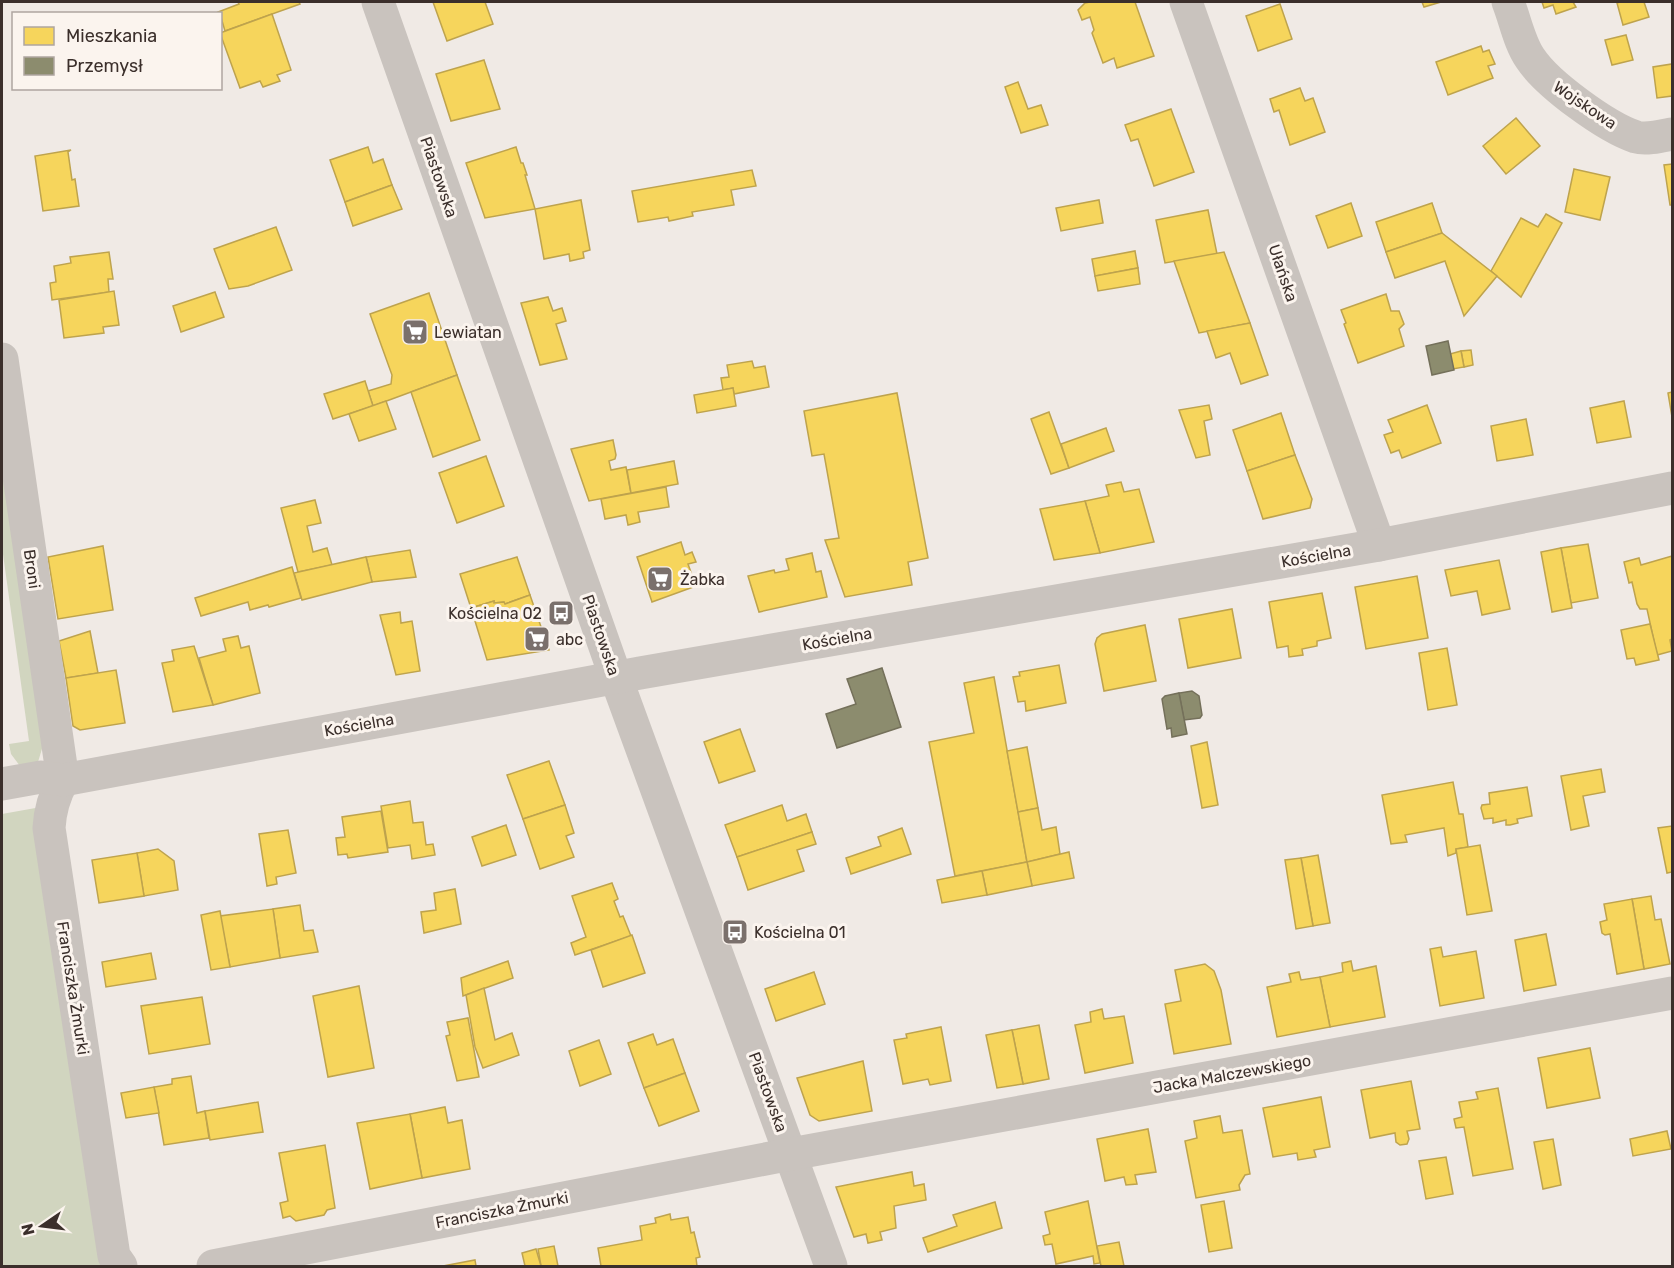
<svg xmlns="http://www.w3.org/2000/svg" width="1674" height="1268" viewBox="0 0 1674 1268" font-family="Rubik,sans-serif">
  <rect width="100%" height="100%" fill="#f0eae5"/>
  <g fill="#d1d5bf">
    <polygon points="2,406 44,742 38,762 20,766 11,754 9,744 29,741 2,547"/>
    <polygon points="41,807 106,1266 2,1266 2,814"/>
  </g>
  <g fill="#f6d55c" stroke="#bea34d" stroke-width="1.5">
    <polygon points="238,2 299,2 300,4 225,31 220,14 218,12 239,4"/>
    <polygon points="433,2 485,2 493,24 447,41"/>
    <polygon points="1090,2 1135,2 1154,56 1117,68 1114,58 1103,63 1092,33 1094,30 1090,17 1082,20 1078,10 1085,3"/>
    <polygon points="1422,2 1441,2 1424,7"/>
    <polygon points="1542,2 1573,2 1576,7 1556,14 1553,5 1544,8"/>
    <polygon points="1620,2 1644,2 1649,17 1623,25 1617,3"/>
    <polygon points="1280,4 1292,39 1258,51 1246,16"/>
    <polygon points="272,14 291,70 277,75 280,81 263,87 260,81 240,88 220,33"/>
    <polygon points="1626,35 1633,60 1612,65 1605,40"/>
    <polygon points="1481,46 1483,52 1489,50 1495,64 1488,66 1493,78 1448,95 1436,62"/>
    <polygon points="484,60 500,109 451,121 436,74"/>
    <polygon points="1672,64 1672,96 1657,98 1653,67"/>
    <polygon points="1018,82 1028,109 1041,105 1048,125 1021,133 1005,87"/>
    <polygon points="1300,88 1305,101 1313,98 1325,132 1290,145 1279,110 1274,112 1270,99"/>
    <polygon points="1171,109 1194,172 1154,186 1138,139 1131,141 1125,125"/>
    <polygon points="1516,118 1540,146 1506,174 1483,146"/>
    <polygon points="368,147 373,163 383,159 392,185 345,202 330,160"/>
    <polygon points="516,147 521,163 523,163 527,175 525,175 535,209 485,218 466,163"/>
    <polygon points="71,150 68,152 72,180 75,179 79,206 43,211 35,156"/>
    <polygon points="1672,164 1672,205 1670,205 1664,165"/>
    <polygon points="1574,169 1610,177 1600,220 1565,212"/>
    <polygon points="752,170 756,186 731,190 734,205 692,212 693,216 669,221 668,217 638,222 632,191"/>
    <polygon points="392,185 402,209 353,226 345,202"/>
    <polygon points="581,200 590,250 583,252 584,258 570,261 569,254 544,259 535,209"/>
    <polygon points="1099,200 1103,223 1061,231 1056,208"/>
    <polygon points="1351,203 1362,236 1328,248 1316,216"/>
    <polygon points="1432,203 1442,233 1386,252 1376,222"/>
    <polygon points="1208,210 1217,254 1165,263 1156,220"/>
    <polygon points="1546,214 1562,223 1521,297 1491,271 1521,218 1538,227"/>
    <polygon points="276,227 292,270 248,286 229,289 214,249"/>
    <polygon points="1442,233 1497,276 1464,316 1445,261 1395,278 1386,252"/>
    <polygon points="1135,251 1138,268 1095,276 1092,259"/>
    <polygon points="109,252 113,279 108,279 109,292 52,300 50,283 56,282 54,266 71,263 70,257"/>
    <polygon points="1224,252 1250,323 1199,333 1174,261"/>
    <polygon points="1138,268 1140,284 1098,291 1095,276"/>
    <polygon points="114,291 119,325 103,327 104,333 64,338 59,300"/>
    <polygon points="215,292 224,317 181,332 173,306"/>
    <polygon points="429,293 457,375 373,406 368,391 391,384 392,375 370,314"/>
    <polygon points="1386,294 1391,311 1399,311 1404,324 1399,329 1404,346 1358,363 1344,324 1346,323 1341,310"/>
    <polygon points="548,297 553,311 562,308 566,321 556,324 567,359 540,365 521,303"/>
    <polygon points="1250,323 1268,375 1241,384 1230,353 1216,358 1207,331"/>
    <polygon points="1471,350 1473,365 1464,367 1461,351"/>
    <polygon points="1461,351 1464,367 1453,369 1450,354"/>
    <polygon points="752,361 754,368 765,366 769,387 734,394 733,388 723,390 721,378 729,377 727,365"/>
    <polygon points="457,375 480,440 433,457 411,392"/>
    <polygon points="365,381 373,406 333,419 324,394"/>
    <polygon points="733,388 736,406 697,413 694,395"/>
    <polygon points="1672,392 1672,417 1668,393"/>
    <polygon points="897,393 928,558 908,562 912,585 845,597 825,540 839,538 824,454 812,456 804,411"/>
    <polygon points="386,401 396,429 359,441 349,414"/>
    <polygon points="1624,401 1631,437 1597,443 1590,408"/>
    <polygon points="1209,405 1212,419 1204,421 1210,455 1196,458 1179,410"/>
    <polygon points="1427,405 1441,443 1402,458 1399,450 1391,453 1384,435 1393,432 1388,420"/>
    <polygon points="1049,412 1069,468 1051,474 1031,419"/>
    <polygon points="1281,413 1295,455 1247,471 1233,430"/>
    <polygon points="1526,419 1533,455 1497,461 1491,426"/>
    <polygon points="1106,428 1114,451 1069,468 1061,444"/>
    <polygon points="613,440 616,455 615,459 609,461 611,470 626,467 631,493 589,501 571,449"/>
    <polygon points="1295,455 1312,499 1310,508 1263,519 1247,471"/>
    <polygon points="486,456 504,506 457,523 439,473"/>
    <polygon points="674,461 678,484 631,493 627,470"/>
    <polygon points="1121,482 1124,492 1139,489 1154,542 1100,553 1085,501 1109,496 1106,485"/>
    <polygon points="666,487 669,507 638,512 640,522 628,525 626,515 605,519 601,499"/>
    <polygon points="315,500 321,523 307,526 313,552 327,548 332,565 298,572 281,508"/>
    <polygon points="1085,501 1100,553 1054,560 1040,509"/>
    <polygon points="681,542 685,555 692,552 696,562 688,564 696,586 652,602 637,557"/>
    <polygon points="1588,544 1598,598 1571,603 1561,548"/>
    <polygon points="103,546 113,610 58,619 48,557"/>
    <polygon points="1561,548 1572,608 1552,612 1541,552"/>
    <polygon points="410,550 416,577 372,582 366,557"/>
    <polygon points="812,553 816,572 821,571 827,597 759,612 748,576 774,570 775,573 789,570 786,559"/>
    <polygon points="1672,556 1672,639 1670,640 1672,651 1657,655 1647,609 1640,609 1637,604 1632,582 1629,583 1624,562 1639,558 1641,565"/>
    <polygon points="366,557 372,582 302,600 294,573"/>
    <polygon points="517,557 530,595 505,604 504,602 494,603 494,601 471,608 460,574"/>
    <polygon points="1499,560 1510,609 1482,615 1477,591 1451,596 1445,570"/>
    <polygon points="292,567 301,598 269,607 268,605 250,610 248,602 201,616 195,598"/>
    <polygon points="1417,576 1428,638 1366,649 1355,587"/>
    <polygon points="1322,593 1331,638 1317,641 1317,646 1302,649 1303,655 1289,657 1288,646 1277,648 1269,602"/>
    <polygon points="530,595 549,650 487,660 471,608 494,601 494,603 504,602 505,604"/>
    <polygon points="1232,609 1241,658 1188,668 1179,619"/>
    <polygon points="400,612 401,623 412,621 420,671 396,675 380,615"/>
    <polygon points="1650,624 1659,660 1636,665 1634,658 1627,659 1621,630"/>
    <polygon points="1145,625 1156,681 1104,691 1095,644 1097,638 1102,634"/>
    <polygon points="90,631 98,673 66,678 59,641"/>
    <polygon points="238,636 241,648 249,646 260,693 213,705 199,658 226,651 223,639"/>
    <polygon points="194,646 213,705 173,712 162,663 174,661 172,650"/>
    <polygon points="1447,648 1457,705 1428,710 1419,653"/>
    <polygon points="1059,665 1066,703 1026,711 1025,701 1018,702 1013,677 1020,676 1019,672"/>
    <polygon points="116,670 125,723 80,730 73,726 66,678"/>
    <polygon points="994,677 1027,862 955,876 929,742 974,733 964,683"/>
    <polygon points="740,729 755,771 719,783 704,742"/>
    <polygon points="1207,742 1218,805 1202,808 1191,746"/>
    <polygon points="1027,747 1038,808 1018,812 1007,751"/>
    <polygon points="549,761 565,805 523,819 507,775"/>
    <polygon points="1601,769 1605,792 1583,796 1589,826 1571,830 1561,776"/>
    <polygon points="1453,782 1459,814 1463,814 1468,847 1456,849 1456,853 1448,856 1444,828 1405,835 1407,842 1391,844 1382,795"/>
    <polygon points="1527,787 1532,816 1517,819 1518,823 1510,825 1506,825 1506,820 1493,823 1493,818 1484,819 1481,808 1482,805 1490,804 1489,793"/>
    <polygon points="410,801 413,823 423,822 426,845 433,844 435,855 412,859 410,845 388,848 381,806"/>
    <polygon points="565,805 574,833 566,836 574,857 540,869 523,819"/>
    <polygon points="782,805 787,821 806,814 812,832 737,857 725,825"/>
    <polygon points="1038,808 1042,830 1056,827 1060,854 1027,862 1018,812"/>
    <polygon points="381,811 388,852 348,858 347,854 338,855 336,838 345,837 342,817"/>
    <polygon points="506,825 516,855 482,866 472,837"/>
    <polygon points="1672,826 1672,872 1667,873 1658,828"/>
    <polygon points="902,828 911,854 851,874 846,858 881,846 878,837"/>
    <polygon points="288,830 296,873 276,877 277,884 267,886 259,834"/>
    <polygon points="812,832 816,844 797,850 804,871 748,890 737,857"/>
    <polygon points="1480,845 1492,911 1467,915 1456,849"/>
    <polygon points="158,849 174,861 178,890 144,896 137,853"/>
    <polygon points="1069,852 1074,878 1032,886 1027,862"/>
    <polygon points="137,853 144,896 99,903 92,860"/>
    <polygon points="1318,855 1330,923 1313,926 1301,858"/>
    <polygon points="1301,858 1313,926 1296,929 1285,860"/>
    <polygon points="1027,862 1032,886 987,895 982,871"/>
    <polygon points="982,871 987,895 942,903 937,880"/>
    <polygon points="612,883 618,899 614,901 620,917 623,916 631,936 575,955 571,943 586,937 572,896"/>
    <polygon points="455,889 461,924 424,933 421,912 436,910 434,893"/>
    <polygon points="1651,896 1655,920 1661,919 1670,964 1644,969 1632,899"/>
    <polygon points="1632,899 1644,969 1617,974 1610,934 1605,935 1602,933 1600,922 1607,920 1604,904"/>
    <polygon points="300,905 304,931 313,930 318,952 280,958 273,909"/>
    <polygon points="273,909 280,958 230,967 220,916"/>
    <polygon points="220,911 230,967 211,970 201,915"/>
    <polygon points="1546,934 1556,985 1524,991 1515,940"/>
    <polygon points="632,935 645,973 603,987 591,950"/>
    <polygon points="1441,947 1443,957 1476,951 1484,998 1440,1006 1430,949"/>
    <polygon points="151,953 156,979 106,987 102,962"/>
    <polygon points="508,961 513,978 463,996 461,978"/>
    <polygon points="1351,961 1353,971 1376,966 1385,1017 1330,1027 1320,977 1343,972 1342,963"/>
    <polygon points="1205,964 1214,971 1221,990 1231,1044 1174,1054 1165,1004 1181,1001 1175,970"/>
    <polygon points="814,972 825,1004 776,1021 765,989"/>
    <polygon points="1299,972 1301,980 1320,977 1330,1027 1277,1037 1267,987 1291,982 1289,974"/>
    <polygon points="359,986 374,1068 328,1077 313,996"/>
    <polygon points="484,988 495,1040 512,1033 519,1055 483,1068 475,1047 466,995"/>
    <polygon points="202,997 210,1044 149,1054 141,1006"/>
    <polygon points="1102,1009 1104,1019 1124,1016 1133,1063 1085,1073 1075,1025 1091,1022 1090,1012"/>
    <polygon points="468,1018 479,1077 457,1081 446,1036 450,1035 447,1022"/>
    <polygon points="1039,1025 1049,1079 1023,1084 1012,1030"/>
    <polygon points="941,1027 951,1081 930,1085 928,1079 903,1084 894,1040 907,1038 906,1034"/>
    <polygon points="1012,1030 1023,1084 997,1088 986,1035"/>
    <polygon points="653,1034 657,1045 673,1039 685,1073 644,1088 628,1043"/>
    <polygon points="599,1040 611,1074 580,1086 569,1051"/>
    <polygon points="1590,1048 1600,1098 1547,1108 1538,1058"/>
    <polygon points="863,1061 872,1111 819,1121 810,1115 797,1078"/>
    <polygon points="685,1073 699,1111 659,1126 644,1088"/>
    <polygon points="191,1076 197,1113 205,1111 209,1138 164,1145 154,1087 172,1084 172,1079"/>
    <polygon points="1411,1081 1420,1129 1407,1131 1409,1139 1407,1144 1400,1145 1396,1142 1395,1133 1370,1138 1361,1090"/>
    <polygon points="154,1087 159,1113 126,1118 121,1093"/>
    <polygon points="1498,1088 1513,1169 1473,1176 1464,1127 1456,1128 1454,1119 1462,1117 1459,1102 1478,1099 1476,1092"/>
    <polygon points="1321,1097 1330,1147 1314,1150 1316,1157 1298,1160 1297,1153 1273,1157 1263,1108"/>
    <polygon points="258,1102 263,1132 210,1140 205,1111"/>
    <polygon points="445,1107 448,1123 462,1120 470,1169 422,1178 410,1114"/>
    <polygon points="410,1114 422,1178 370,1189 357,1123"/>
    <polygon points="1220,1116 1223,1133 1242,1130 1250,1174 1245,1175 1239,1185 1240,1190 1196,1198 1185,1141 1197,1138 1194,1121"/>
    <polygon points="1148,1129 1156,1172 1135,1175 1137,1184 1126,1185 1124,1177 1105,1181 1097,1139"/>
    <polygon points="1667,1131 1671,1149 1633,1156 1630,1139"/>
    <polygon points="1553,1139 1561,1185 1543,1189 1534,1142"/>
    <polygon points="325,1145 335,1208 327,1210 324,1215 296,1221 290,1216 283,1218 280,1203 288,1201 279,1153"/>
    <polygon points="1446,1157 1453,1194 1426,1199 1419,1161"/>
    <polygon points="912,1172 914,1186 924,1184 926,1200 894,1206 896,1228 880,1232 882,1240 868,1243 866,1234 854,1237 836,1187"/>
    <polygon points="1088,1201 1100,1263 1094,1264 1093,1256 1056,1264 1052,1244 1045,1245 1043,1236 1050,1234 1045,1212"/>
    <polygon points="1224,1201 1232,1248 1209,1252 1201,1205"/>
    <polygon points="995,1202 1002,1228 928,1252 923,1238 957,1226 953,1215"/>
    <polygon points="670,1214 671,1220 688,1217 691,1233 694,1232 700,1257 696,1258 697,1266 601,1266 598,1248 642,1240 640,1226 656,1223 655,1218"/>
    <polygon points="1119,1242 1124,1266 1101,1266 1097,1246"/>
    <polygon points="554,1246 558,1266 541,1266 538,1249"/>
    <polygon points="536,1249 541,1266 525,1266 522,1253"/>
    <polygon points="475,1260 476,1266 443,1266"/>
  </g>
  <g fill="#8c8c6e" stroke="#74705a" stroke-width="1.5">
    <polygon points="1448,341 1454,370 1432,375 1426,346"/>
    <polygon points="882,668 901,727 837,748 826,714 856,704 847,679"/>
    <polygon points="1192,691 1199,696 1202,715 1200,718 1184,720 1179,693"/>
    <polygon points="1179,693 1187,734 1172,737 1171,728 1167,729 1162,699 1165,696"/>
  </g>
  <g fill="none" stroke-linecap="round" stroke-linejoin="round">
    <g stroke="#c9c3be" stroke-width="33">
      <polyline points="378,2 616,678 831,1266"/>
      <polyline points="1186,2 1379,545"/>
      <path d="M1508,2C1515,19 1519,42 1530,58C1547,84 1606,127 1636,137C1646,140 1662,136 1672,134"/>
      <polyline points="2,359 63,780"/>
      <path d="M63,780C54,796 50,810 49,828L114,1256L121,1266"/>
      <polyline points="2,784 41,777 63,780 640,673 1379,545 1672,488"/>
      <polyline points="213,1266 791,1154 1672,993"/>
    </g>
  </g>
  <defs>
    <g id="supermarket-square" transform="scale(1.35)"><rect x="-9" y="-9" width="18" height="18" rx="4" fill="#7a706c" stroke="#fbf4ee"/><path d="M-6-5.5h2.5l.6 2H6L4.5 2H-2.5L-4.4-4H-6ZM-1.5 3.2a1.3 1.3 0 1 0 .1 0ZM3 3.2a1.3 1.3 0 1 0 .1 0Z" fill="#fff"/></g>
    <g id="bus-square" transform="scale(1.35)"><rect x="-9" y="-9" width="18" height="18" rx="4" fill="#7a706c" stroke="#fbf4ee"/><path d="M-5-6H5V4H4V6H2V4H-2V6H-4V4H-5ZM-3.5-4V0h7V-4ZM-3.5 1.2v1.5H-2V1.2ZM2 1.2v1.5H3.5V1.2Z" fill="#fff"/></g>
  </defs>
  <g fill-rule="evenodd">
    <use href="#supermarket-square" x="415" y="332"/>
    <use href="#supermarket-square" x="660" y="579"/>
    <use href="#bus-square" x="561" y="613"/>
    <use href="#supermarket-square" x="537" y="639"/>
    <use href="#bus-square" x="735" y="932"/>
  </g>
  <g text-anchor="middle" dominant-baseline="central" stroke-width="6" stroke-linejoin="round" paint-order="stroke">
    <g font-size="16" fill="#3b2f2b" stroke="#fbf4ee">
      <text transform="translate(1585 105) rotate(34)">Wojskowa</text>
      <text transform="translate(439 177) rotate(71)">Piastowska</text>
      <text transform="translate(1283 273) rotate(71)">Ułańska</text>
      <text transform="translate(1316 556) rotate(-10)">Kościelna</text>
      <text transform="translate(32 569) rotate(82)">Broni</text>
      <text transform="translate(601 635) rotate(71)">Piastowska</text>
      <text transform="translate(837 639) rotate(-10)">Kościelna</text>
      <text transform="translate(359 725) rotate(-10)">Kościelna</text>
      <text transform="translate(73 988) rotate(81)">Franciszka Żmurki</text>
      <text transform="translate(1232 1074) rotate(-10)">Jacka Malczewskiego</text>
      <text transform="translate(768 1092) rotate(70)">Piastowska</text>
      <text transform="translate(502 1210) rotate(-11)">Franciszka Żmurki</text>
    </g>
    <g font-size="16" fill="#3b2f2b" stroke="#fbf4ee" text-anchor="start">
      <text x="434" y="332">Lewiatan</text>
      <text x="680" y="579">Żabka</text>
      <text x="542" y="613" text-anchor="end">Kościelna 02</text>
      <text x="556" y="639">abc</text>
      <text x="754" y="932">Kościelna 01</text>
    </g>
  </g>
  <rect width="1674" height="1268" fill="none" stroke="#3b2f2b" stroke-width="6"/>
  <rect x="12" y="12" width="210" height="78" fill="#fbf4ee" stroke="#aea5a0" stroke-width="1.5"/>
  <rect x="24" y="27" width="30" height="18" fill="#f6d55c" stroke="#aea5a0" stroke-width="1.5"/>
  <text x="66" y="42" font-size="18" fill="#3b2f2b">Mieszkania</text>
  <rect x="24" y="57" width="30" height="18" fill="#8c8c6e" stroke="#aea5a0" stroke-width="1.5"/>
  <text x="66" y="72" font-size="18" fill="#3b2f2b">Przemysł</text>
  <g transform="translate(42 1226) rotate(256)" stroke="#fbf4ee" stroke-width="4.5" paint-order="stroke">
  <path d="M0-4.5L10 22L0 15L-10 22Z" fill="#3b2f2b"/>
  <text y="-9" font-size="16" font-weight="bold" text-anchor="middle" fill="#3b2f2b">N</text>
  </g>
</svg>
